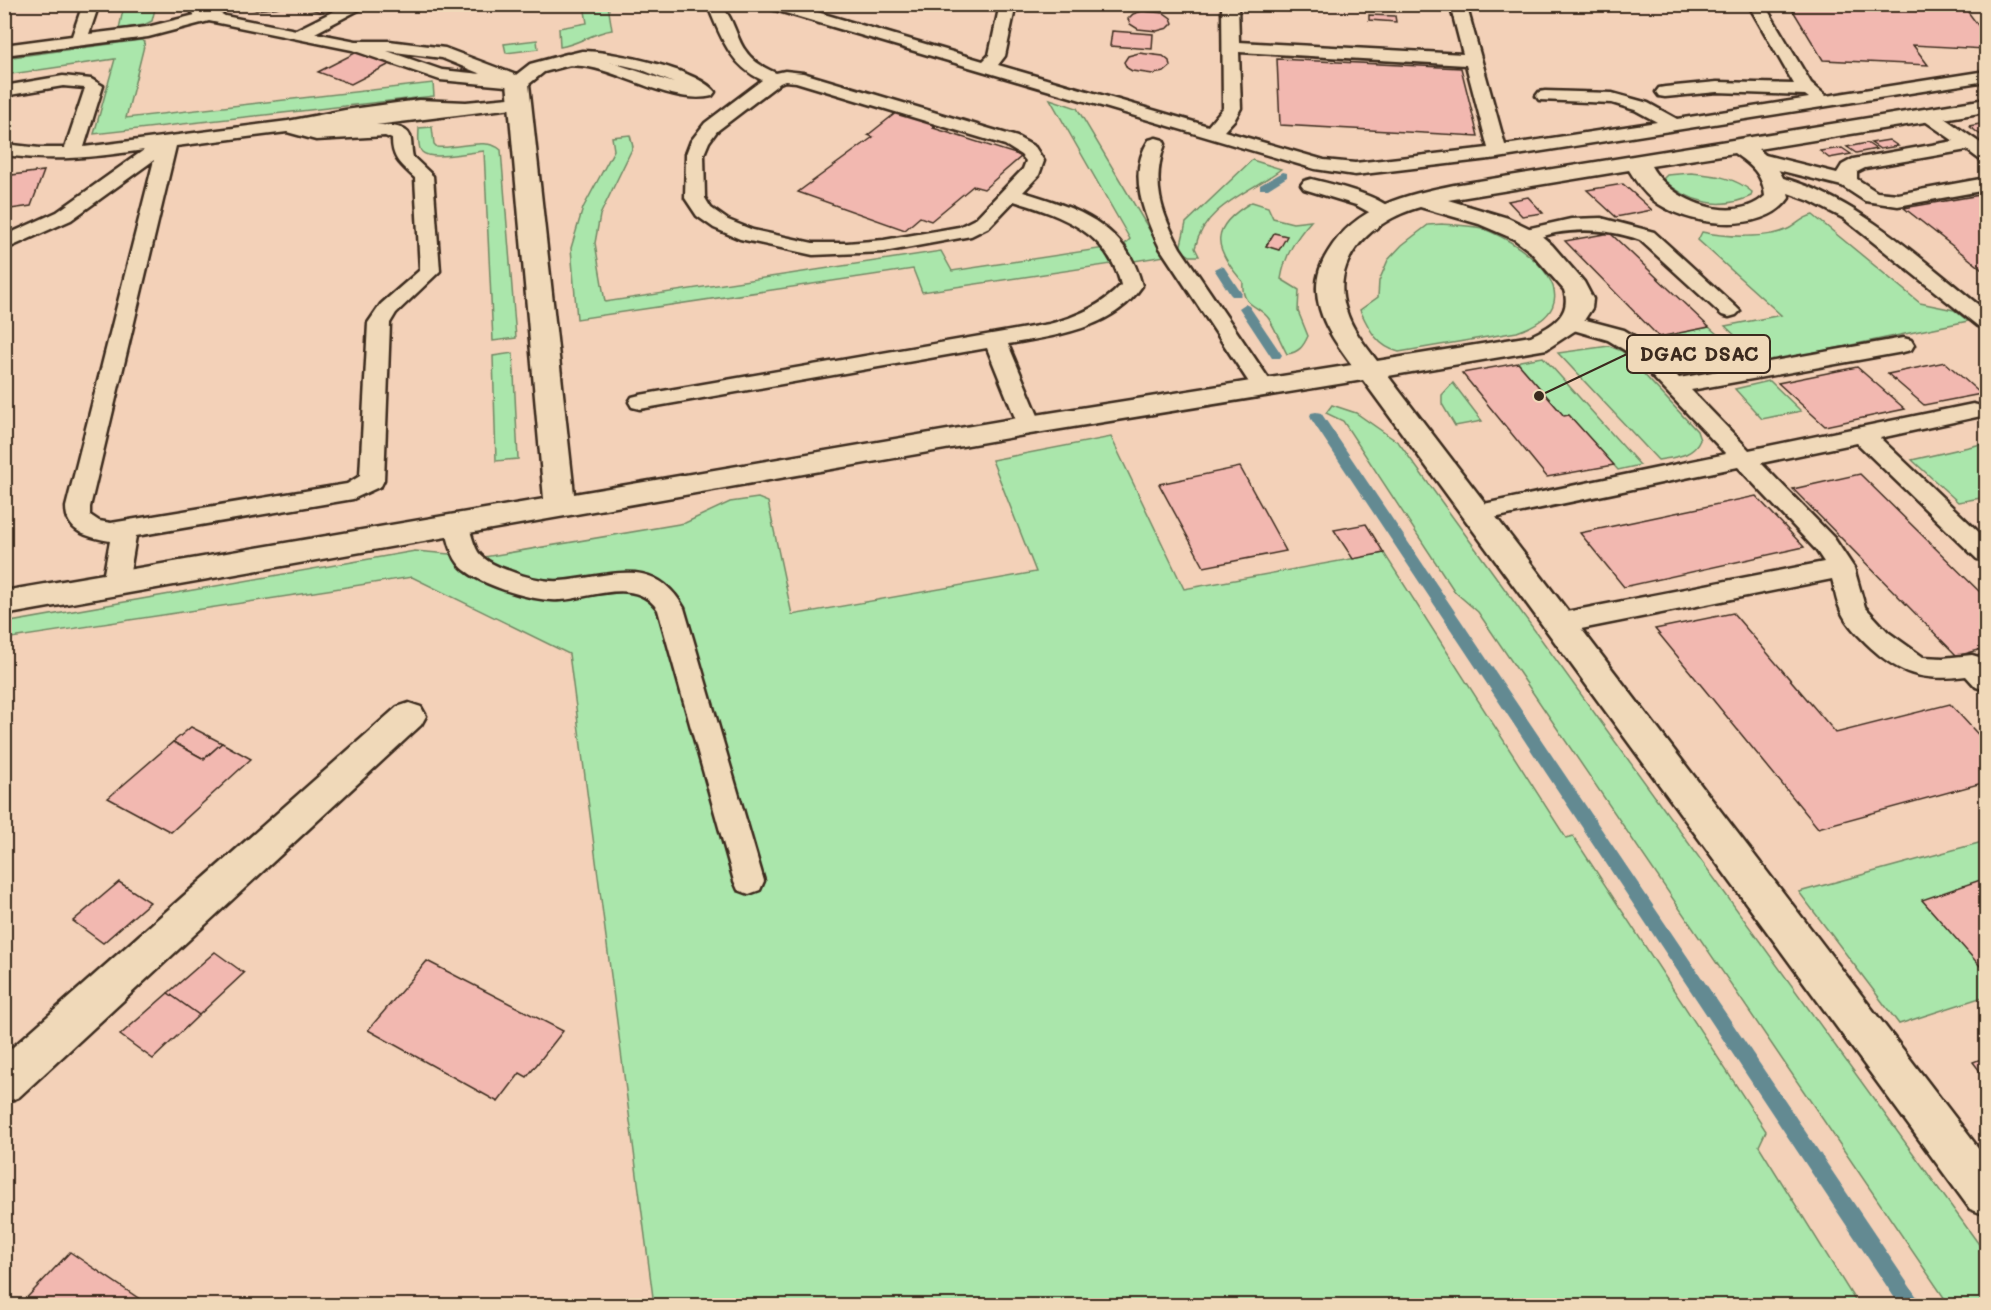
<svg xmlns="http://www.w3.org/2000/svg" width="1991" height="1310" viewBox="0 0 1991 1310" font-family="Mali,sans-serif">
  <rect width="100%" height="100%" fill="#f3d1b8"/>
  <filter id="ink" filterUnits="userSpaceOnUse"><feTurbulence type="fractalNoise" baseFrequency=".0167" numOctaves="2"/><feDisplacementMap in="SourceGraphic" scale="12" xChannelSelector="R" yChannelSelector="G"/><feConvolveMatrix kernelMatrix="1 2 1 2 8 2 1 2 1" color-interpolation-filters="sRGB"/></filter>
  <g filter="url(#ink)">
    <g fill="#aae6ab" stroke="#728864" stroke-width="1.5">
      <polygon points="124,5 156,5 152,21 144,25 119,29"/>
      <path d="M584,5H608L612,30C592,33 579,44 560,47L559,28L587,23Z"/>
      <polygon points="141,40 145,42 126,118 433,83 434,96 94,134 115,59 5,75 5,58"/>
      <polygon points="537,40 538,49 506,53 504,44"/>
      <polygon points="1050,99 1077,108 1165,256 1134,261 1125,244 1130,239"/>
      <path d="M432,127L434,144L437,147C456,150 486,136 501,150L516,338L493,341L484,151C472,152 430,161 422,152C417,148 419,134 419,128Z"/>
      <polygon points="630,135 633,147 600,215 595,243 605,302 941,251 952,271 1105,248 1112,264 922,292 913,269 577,319 571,248 583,208 614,150 612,137"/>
      <path d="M1252,160L1281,169C1249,193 1205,205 1195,248L1199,256H1190L1180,249L1186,223Z"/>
      <path d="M1691,173C1713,175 1735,177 1752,192L1751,196C1720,211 1687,202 1663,179L1667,175Z"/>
      <path d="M1252,202L1268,207L1273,218L1293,223L1311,221C1295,239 1285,255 1281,279L1299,290L1298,311L1308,336C1303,347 1299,352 1287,354C1281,343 1276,330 1269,319C1259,304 1241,308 1243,282C1212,247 1209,227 1252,202Z"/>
      <path d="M1813,215L1920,303L1954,310L1968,321L1764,363L1725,326L1781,315L1698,240L1702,232C1723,237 1768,239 1788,229C1797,225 1802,217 1813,215Z"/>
      <path d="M1442,224C1451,225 1478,226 1484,229C1530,246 1598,304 1517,332L1399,352C1377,347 1369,329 1360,310L1378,297L1379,281L1388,260L1402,245L1428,225Z"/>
      <polygon points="1709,327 1751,364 1716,371 1687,341 1658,346 1651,338"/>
      <path d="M1609,346L1622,351L1697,431L1700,440C1693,457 1674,457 1658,460L1558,353Z"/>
      <polygon points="513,353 518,459 496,461 493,356"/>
      <polygon points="1543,357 1640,465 1618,470 1569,415 1564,416 1518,363 1520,361"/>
      <polygon points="1769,381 1770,381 1801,411 1762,419 1735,389"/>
      <polygon points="1453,383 1482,421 1455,426 1442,404 1442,395"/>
      <polygon points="1332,405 1356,413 1399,443 1986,1254 1986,1305 1949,1305 1478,612 1455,592 1343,421 1326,413"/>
      <polygon points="1111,437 1184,589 1384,553 1566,838 1573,836 1766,1131 1759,1146 1858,1305 654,1305 569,654 412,577 5,639 5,623 415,551 484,557 685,523 730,502 758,498 768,502 792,615 1036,572 992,460"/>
      <polygon points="1986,443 1986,497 1958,502 1912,460"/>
      <polygon points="1986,841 1986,996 1899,1024 1799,892"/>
    </g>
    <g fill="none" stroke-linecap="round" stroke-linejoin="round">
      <g fill="#648a92" fill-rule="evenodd">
        <polygon points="1283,172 1287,173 1287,177 1268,189 1260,189 1260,185"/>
        <polygon points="1220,266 1224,267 1242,294 1240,296 1232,296 1230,294 1214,269"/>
        <polygon points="1245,304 1249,306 1282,355 1280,358 1272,358 1270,355 1239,308"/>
        <polygon points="1316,412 1321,413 1923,1306 1900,1306 1311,419 1310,416 1311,413"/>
      </g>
    </g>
    <g fill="#f2b8b0" stroke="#3b2a1e" stroke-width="1.5">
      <polygon points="241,4 336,4 320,12 300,5 256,10"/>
      <polygon points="1789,4 1962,4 1986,36 1986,49 1913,45 1928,65 1823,60"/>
      <polygon points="1142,11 1164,13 1171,18 1173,23 1168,28 1157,31 1138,29 1130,24 1128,19 1133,14"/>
      <polygon points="1369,15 1395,16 1396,22 1369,20"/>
      <polygon points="1112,31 1153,34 1152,49 1110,46"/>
      <polygon points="357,52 390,64 351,84 318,72"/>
      <polygon points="1139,53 1163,56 1169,61 1170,67 1164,72 1153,74 1132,71 1127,68 1124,62 1128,56"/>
      <polygon points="1277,59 1461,68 1478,136 1280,125"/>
      <polygon points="897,112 937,125 933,128 1022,156 984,189 973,186 931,221 920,217 905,230 798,192 873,137 868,135"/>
      <polygon points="1986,123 1986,139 1969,126"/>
      <polygon points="1889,140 1898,146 1880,149 1871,143"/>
      <polygon points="1867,143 1876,149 1856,153 1847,147"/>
      <polygon points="1842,148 1851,154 1829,158 1820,151"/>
      <polygon points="44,171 31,206 4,210 4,176"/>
      <polygon points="1623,184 1652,210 1616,217 1587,190"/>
      <polygon points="1986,194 1986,272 1904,208"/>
      <polygon points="1528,197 1543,213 1522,216 1508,201"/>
      <polygon points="1274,233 1287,236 1279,250 1266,246"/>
      <polygon points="1610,233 1709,327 1659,337 1565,241"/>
      <polygon points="1945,362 1981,394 1924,405 1888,374"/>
      <polygon points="1518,363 1564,416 1569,415 1614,465 1547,477 1462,373"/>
      <polygon points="1857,367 1905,409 1825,426 1778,383"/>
      <polygon points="1240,467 1286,551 1204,567 1159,484"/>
      <polygon points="1860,474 1986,598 1986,648 1957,656 1793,489"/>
      <polygon points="1756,496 1804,547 1624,587 1580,533"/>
      <polygon points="1366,524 1384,553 1353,559 1334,530"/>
      <polygon points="1733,613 1836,733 1950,704 1986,743 1986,782 1818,828 1655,629"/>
      <polygon points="191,727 222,743 204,759 173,742"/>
      <polygon points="173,742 204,759 222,743 251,759 171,832 108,798"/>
      <polygon points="1986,878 1986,964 1980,966 1922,900"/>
      <polygon points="119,882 150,902 103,943 73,921"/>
      <polygon points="215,952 244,973 199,1015 168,993"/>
      <polygon points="427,961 563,1031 527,1077 520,1073 498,1102 368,1030"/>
      <polygon points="168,993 199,1015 153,1059 120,1035"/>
      <polygon points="1986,1057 1986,1079 1973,1062"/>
      <polygon points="70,1252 150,1306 19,1306"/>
    </g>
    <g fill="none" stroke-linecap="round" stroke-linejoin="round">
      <g stroke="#3b2a1e" stroke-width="5">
        <g id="lane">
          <path d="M83,4H99L89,34L147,27L195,15L190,10L189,4H203L225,16L296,30L348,4H370L315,33L356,41H389L445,48L524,78L527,82L524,86L518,87L440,80L352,50L209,21L148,37L4,55V45L72,36ZM387,51L442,58L481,74L442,70Z"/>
          <path d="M763,4H790L983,61L989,55L1000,4H1016L1005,56L998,65L1208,126L1223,108L1222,4H1238L1239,42L1463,54L1450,4H1466L1505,145L1657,122L1635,110L1612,103L1539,100L1536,96L1539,92L1545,91L1612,93L1648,103L1677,119L1809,98L1805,95L1717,92L1665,97L1659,96L1656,92L1659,88L1665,87L1717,82L1794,84L1748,4H1764L1811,83L1826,96L1986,71V81L1498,158L1355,175L1315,169L765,7ZM1239,52L1466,65L1488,148L1355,163L1324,160L1224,131L1235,119L1241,108Z"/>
          <path d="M718,6C732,10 736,39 745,50C752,61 764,68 776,73L785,71L803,73L1017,137L1035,147L1044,161L1039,175L1023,192C1077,208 1127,225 1142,286C1113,329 1055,336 1008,344L1042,425L1038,430L1030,432L1022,430L1018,425L987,348L640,409L632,407L629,402L632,397L640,395L1049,324C1076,317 1102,306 1121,285C1108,232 1062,216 1014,201L989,227L971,236L884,252L813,255L740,239L714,228L697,216L685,198L686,154L691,141L705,123L762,80C732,66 722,40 710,11ZM785,81L796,82L1005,145L1021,155L1026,161L1023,169L975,219L959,227L884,240L847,243H813L753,230L728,220L711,208L705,198L704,154L709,142L717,131L780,83Z"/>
          <path d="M582,51C611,51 698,69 715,92L712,96C675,105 626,74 589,67C580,65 570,66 561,64L559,60L561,56ZM610,62L640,69L674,83Z"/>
          <path d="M63,76L91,79L103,86L84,147L288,121L345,110L419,100L466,102L520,97L526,98L529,102L526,106L520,107L376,125C385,125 406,125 410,136C412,142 411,150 413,157L433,176L440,271L396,313L390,323L384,480L381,486L353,499L136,536L128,584L124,591L115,593L106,591L102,584L110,541C89,537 66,533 66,507L154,160L71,220L4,250V236L57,212L144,150C93,157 56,162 4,155V144L40,148H65L85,88L63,86L4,96V86ZM287,132L316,140L385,136L392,139C392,159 401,165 415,178L420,270L381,304L368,323L360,476L347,484L111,523L99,521L90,515V507L176,146Z"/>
          <polygon points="1928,110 1934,111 1986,147 1986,160 1979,159 1967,150 1865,168 1857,172 1857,179 1877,192 1898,194 1986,178 1986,190 1898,206 1865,201 1842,186 1758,165 1756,161 1758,157 1765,155 1837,173 1842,165 1853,159 1954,141 1922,119 1919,115 1922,111"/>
          <path d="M1156,138L1163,140L1165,144C1151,183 1161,213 1180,248L1275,388L1272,393L1264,395L1256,393L1160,248C1144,216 1127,173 1149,140Z"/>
          <path d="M1776,176C1858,197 1921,260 1986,311V327L1978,326L1843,218L1810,201L1769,186L1766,182L1769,178Z"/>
          <path d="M1311,179C1332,184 1383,196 1395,213L1392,217H1378L1356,205L1304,189L1301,185L1304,181Z"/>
          <path d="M1601,218L1654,232L1736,307L1740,311L1736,315L1729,317L1722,315L1640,240C1612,230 1584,228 1555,233C1542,236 1529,242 1517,239L1514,235L1517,231L1571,219Z"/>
          <path d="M1571,316L1624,330L1647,344L1679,378L1903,338L1911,340L1914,345L1911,350L1903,352L1691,390L1749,450L1973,404L1981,406L1984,411L1981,416L1880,438L1986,539V562L1977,559L1857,443L1761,463L1834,538L1854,568L1865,607L1888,632L1923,657L1943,658L1972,655L1982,658L1986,663V690L1976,687L1966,676C1922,682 1898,674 1866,643C1855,632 1844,621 1839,606C1835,597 1835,588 1832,579L1561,633L1552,630L1548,623L1552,616L1561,613L1824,562L1816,550L1738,467L1479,521L1470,519L1467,513L1470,507L1479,505L1726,454L1631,354L1608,340L1563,327L1560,322L1563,317Z"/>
          <path d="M456,515L465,518C471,529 472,542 478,552C484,561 500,568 510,571C525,577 544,582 560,581C608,578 653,553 684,608L764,881L760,890L749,894L738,890L734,881L658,610C636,576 592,598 560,600C535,602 473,584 458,563C450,553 448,536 444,524L447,518Z"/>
        </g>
      </g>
      <g stroke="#3b2a1e" stroke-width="5">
        <g id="street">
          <path d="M567,54L574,56L577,60L574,64L544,72L529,84L574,494L1030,416L1352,365C1339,347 1326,330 1320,309C1314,289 1317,269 1328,252C1356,206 1405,195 1454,185L1986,99V112L1758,149C1775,162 1786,176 1789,198C1763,236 1684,226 1652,199C1643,192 1635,180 1629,170L1448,200L1508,218L1537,232L1552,245L1584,282L1593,299L1592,308L1579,328L1547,349L1388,376L1986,1158V1215L1970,1209L1363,380L1030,434L4,615V591L544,499L507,82L530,64ZM1734,153C1751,165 1763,174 1765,196C1733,226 1670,201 1651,166ZM1420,207L1479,224L1514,239L1530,251L1564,290C1572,315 1552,326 1531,336L1377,361C1365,345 1352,330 1346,310C1329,258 1374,220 1420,207Z"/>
          <polygon points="409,703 421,707 426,716 421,725 19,1097 4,1103 4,1055 397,707"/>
        </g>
      </g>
      <use href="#lane" fill="#f0d9b9" fill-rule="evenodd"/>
      <use href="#street" fill="#f0d9b9" fill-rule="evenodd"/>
    </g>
  </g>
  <path fill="none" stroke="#3b2a1e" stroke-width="2" d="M1539 396L1627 354"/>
  <circle fill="#3b2a1e" stroke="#f0d9b9" stroke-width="2" cx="1539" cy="396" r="6"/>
  <rect fill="#f0d9b9" stroke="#3b2a1e" stroke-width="2" x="1627" y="335" width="143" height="38" rx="6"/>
  <g font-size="20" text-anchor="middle" font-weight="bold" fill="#3b2a1e">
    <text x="1699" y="361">DGAC DSAC</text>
  </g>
  <rect width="1991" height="1310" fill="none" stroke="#f0d9b9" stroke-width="24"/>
  <rect x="12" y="12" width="1967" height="1286" fill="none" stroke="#3b2a1e" stroke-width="2" filter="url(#ink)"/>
</svg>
